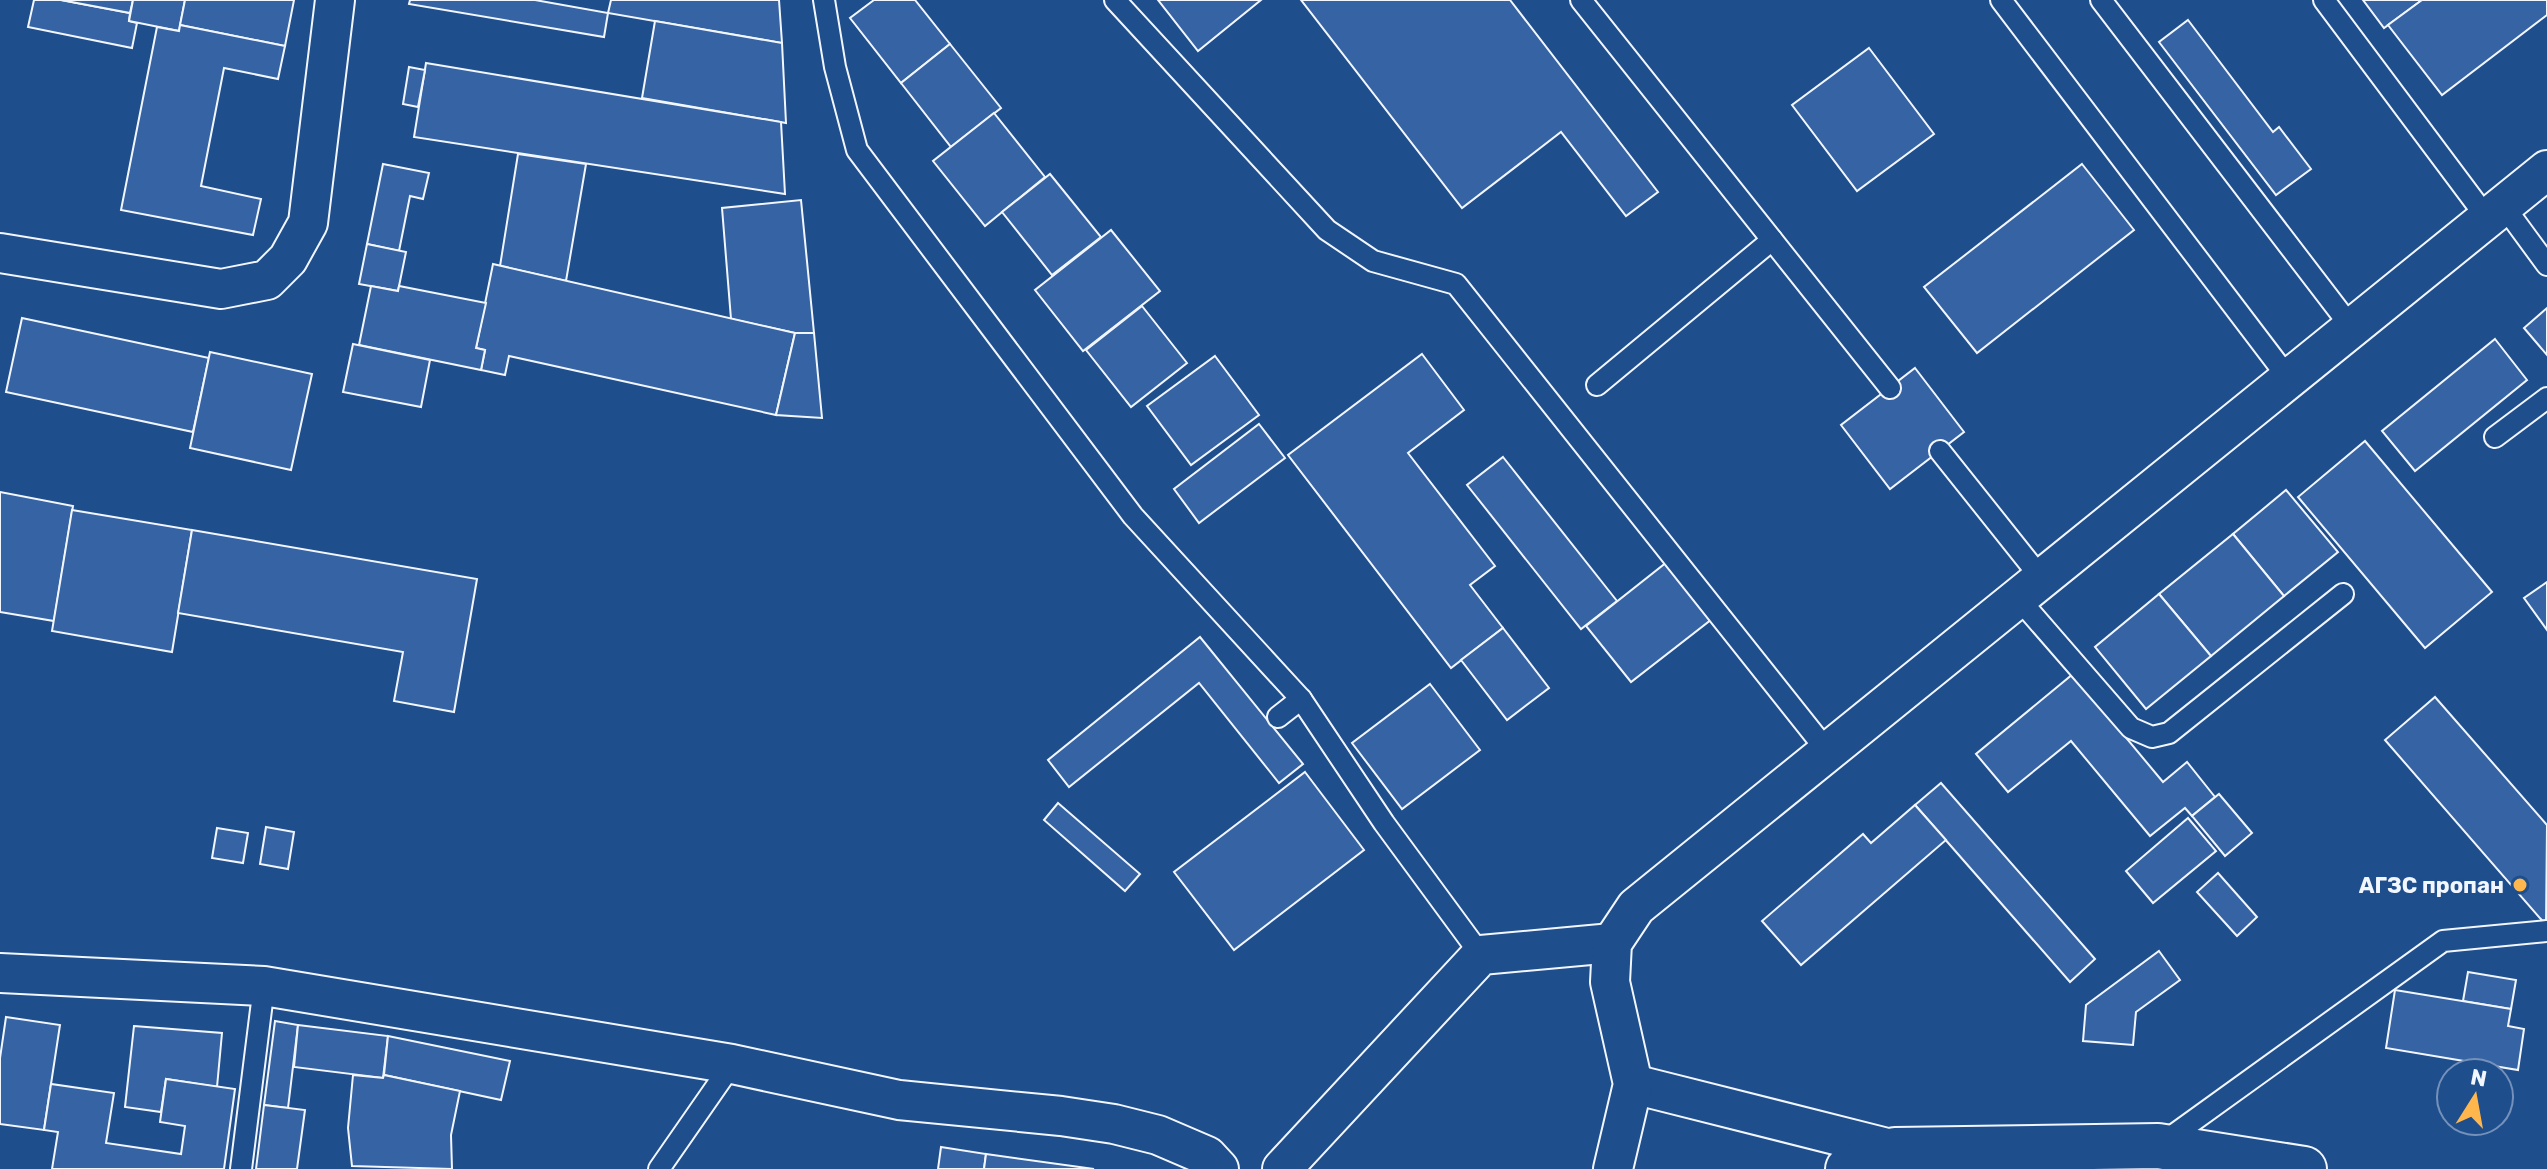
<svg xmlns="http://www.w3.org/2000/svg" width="2547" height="1169" viewBox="0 0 2547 1169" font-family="Rubik,sans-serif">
  <rect width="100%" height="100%" fill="#1f4e8c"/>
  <g fill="#3563a3" stroke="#f2f6ff" stroke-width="2">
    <polygon points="34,0 61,0 130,13 129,21 137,23 132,48 28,27"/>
    <polygon points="61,0 133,0 130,13"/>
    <polygon points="133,0 185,0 179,31 129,21"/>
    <polygon points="185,0 294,0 285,46 180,25"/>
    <polygon points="410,0 535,0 608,13 604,37 409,4"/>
    <polygon points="611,0 779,0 782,43 608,13"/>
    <polygon points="874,0 915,0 950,44 901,83 850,18"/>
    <polygon points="1158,0 1261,0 1198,51"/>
    <polygon points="1301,0 1510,0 1658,192 1626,216 1561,132 1462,208"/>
    <polygon points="2363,0 2422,0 2384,28"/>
    <polygon points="2422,0 2547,0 2547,15 2442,95 2388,25"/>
    <polygon points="2188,20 2273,132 2279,127 2311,169 2276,195 2159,42"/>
    <polygon points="655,21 782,43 786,123 642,98"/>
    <polygon points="180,25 285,46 278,79 224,68 201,186 261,199 253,235 121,210 157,27 179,31"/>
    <polygon points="950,44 1001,108 951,147 901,83"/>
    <polygon points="1869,48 1934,134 1857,191 1792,105"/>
    <polygon points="426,63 781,122 785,194 414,137"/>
    <polygon points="409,67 425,70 418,107 403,104"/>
    <polygon points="994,113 1045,177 985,226 933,161"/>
    <polygon points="518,154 586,164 566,281 500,266"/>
    <polygon points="383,164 429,173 423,199 410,196 399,251 367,244"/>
    <polygon points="2082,164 2134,230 1977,353 1924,287"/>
    <polygon points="1050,174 1101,237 1052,275 1002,212"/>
    <polygon points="801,200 814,333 795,333 731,319 722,208"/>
    <polygon points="1111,230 1160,291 1083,351 1035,290"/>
    <polygon points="367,244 406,252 398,291 359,284"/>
    <polygon points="493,264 795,333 776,415 509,356 505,375 481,370 485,350 476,348"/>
    <polygon points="371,286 398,291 399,286 486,303 476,348 485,350 481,370 359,345"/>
    <polygon points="1142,306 1187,363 1131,407 1086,350"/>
    <polygon points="2547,308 2547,355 2524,328"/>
    <polygon points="22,318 209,358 193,432 6,392"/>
    <polygon points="795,333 814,333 822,418 776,415"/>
    <polygon points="2495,339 2527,380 2415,471 2382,431"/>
    <polygon points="353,344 430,360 421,407 343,392"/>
    <polygon points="210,352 312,374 291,470 190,448"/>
    <polygon points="1422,354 1464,410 1408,453 1495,566 1470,585 1503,628 1451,668 1288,455"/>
    <polygon points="1215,356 1259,415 1191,465 1147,406"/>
    <polygon points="1915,368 1964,432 1890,489 1841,425"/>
    <polygon points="1259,424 1285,458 1199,523 1174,489"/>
    <polygon points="2365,441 2492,592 2425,648 2298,497"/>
    <polygon points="1503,457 1617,601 1581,629 1467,485"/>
    <polygon points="2286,490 2338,552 2284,596 2233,534"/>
    <polygon points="0,492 73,506 54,621 0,612"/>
    <polygon points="72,510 192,530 172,652 52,631"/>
    <polygon points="192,530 477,579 454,712 394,701 403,652 178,613"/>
    <polygon points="2233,534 2284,596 2211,656 2159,594"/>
    <polygon points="1667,562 1712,619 1631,682 1586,626"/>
    <polygon points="2547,582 2547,630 2524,598"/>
    <polygon points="2159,594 2211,656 2146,709 2095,647"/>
    <polygon points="1503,628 1549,688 1507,720 1461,660"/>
    <polygon points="1200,637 1303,764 1279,783 1199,683 1069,787 1048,760"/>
    <polygon points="2073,674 2163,782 2187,762 2215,797 2192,816 2185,808 2150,836 2071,741 2008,792 1976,754"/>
    <polygon points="1430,684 1480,750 1402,809 1352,743"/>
    <polygon points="2435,697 2547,825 2546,925 2385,740"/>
    <polygon points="1305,772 1364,850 1234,950 1174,872"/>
    <polygon points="1941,783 2095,959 2070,982 1915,805"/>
    <polygon points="2219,794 2252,833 2225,856 2192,816"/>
    <polygon points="1058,803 1140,874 1125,891 1044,820"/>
    <polygon points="1915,805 1946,840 1801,965 1762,921 1863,834 1871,843"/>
    <polygon points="2188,818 2216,851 2153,903 2126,871"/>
    <polygon points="266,827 294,832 288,869 260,864"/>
    <polygon points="217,828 248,833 243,863 212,858"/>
    <polygon points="2218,873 2257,917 2237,936 2197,892"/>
    <polygon points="2159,951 2180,980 2136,1012 2133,1045 2083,1041 2086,1005"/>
    <polygon points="2468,972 2516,980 2511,1009 2463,1001"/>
    <polygon points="2395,990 2511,1009 2508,1026 2524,1029 2518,1070 2386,1048"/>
    <polygon points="6,1017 60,1025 44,1130 0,1124 0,1058"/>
    <polygon points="275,1021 298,1025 288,1108 264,1105"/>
    <polygon points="298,1025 388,1036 383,1078 294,1067"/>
    <polygon points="134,1026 222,1033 217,1087 166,1079 161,1112 125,1107"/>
    <polygon points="388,1036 510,1061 501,1100 384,1075"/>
    <polygon points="353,1075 383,1078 384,1075 460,1091 451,1135 452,1169 352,1166 348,1128"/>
    <polygon points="166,1079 235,1089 224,1169 52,1169 58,1132 44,1130 51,1084 114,1093 106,1143 181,1154 185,1126 160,1122"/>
    <polygon points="264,1105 305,1110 297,1169 256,1169"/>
    <polygon points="941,1147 986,1154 984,1169 938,1169"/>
    <polygon points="986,1154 1094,1169 984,1169"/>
  </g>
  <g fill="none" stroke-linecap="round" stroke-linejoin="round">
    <g stroke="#f2f6ff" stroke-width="24">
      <g id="service">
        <polyline points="824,0 835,67 857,150 1133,516 1301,699 1384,823 1481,955"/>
        <polyline points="1115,0 1327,230 1373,261 1456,284 1828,752"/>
        <polyline points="1581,0 1890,388"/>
        <polyline points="2001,0 2289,379"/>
        <polyline points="2101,0 2352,328"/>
        <polyline points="2324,0 2487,218"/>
        <polyline points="2503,205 2547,265"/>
        <polyline points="1597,385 1772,240"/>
        <polyline points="2495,437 2547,398"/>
        <polyline points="1940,451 2042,579"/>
        <polyline points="2018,598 2131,728 2152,737 2169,733 2343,594"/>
        <polyline points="1278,717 1301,699"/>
        <polyline points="2161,1144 2443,941 2547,931"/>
        <polyline points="241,1169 264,986"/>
        <polyline points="659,1169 732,1064"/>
      </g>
    </g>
    <g stroke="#f2f6ff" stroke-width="42">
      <g id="minor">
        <polyline points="0,253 221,289 267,280 288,259 308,223 335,0"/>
        <polyline points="0,973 264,986 732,1064 899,1100 1061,1116 1114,1124 1158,1135 1207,1156 1219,1169"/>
        <polyline points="1633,1084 1895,1150"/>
        <polyline points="1282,1169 1481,955 1612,943"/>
        <polyline points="1613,1169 1633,1084 1610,982 1612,943 1636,907 2547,170"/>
      </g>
    </g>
    <g stroke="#f2f6ff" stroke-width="48">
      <polyline id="secondary" points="1848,1169 1895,1150 2158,1146 2304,1169"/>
    </g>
    <use href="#service" stroke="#1f4e8c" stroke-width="20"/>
    <use href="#minor" stroke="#1f4e8c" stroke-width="38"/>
    <use href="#secondary" stroke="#1f4e8c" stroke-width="44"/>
  </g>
  <circle fill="#ffb74d" stroke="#1f4e8c" stroke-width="3" cx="2520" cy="885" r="8"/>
  <g text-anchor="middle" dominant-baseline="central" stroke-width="6" stroke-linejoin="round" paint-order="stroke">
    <g font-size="22" font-weight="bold" fill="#f2f6ff" stroke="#1f4e8c" text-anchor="end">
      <text x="2504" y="885">АГЗС пропан</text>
    </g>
  </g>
  <g transform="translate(2475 1097) rotate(11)"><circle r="38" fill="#1f4e8c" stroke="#7391ba" stroke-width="2"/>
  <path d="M0-6L14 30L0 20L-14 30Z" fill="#ffb74d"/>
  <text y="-12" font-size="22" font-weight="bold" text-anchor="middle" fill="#f2f6ff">N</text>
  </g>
</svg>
